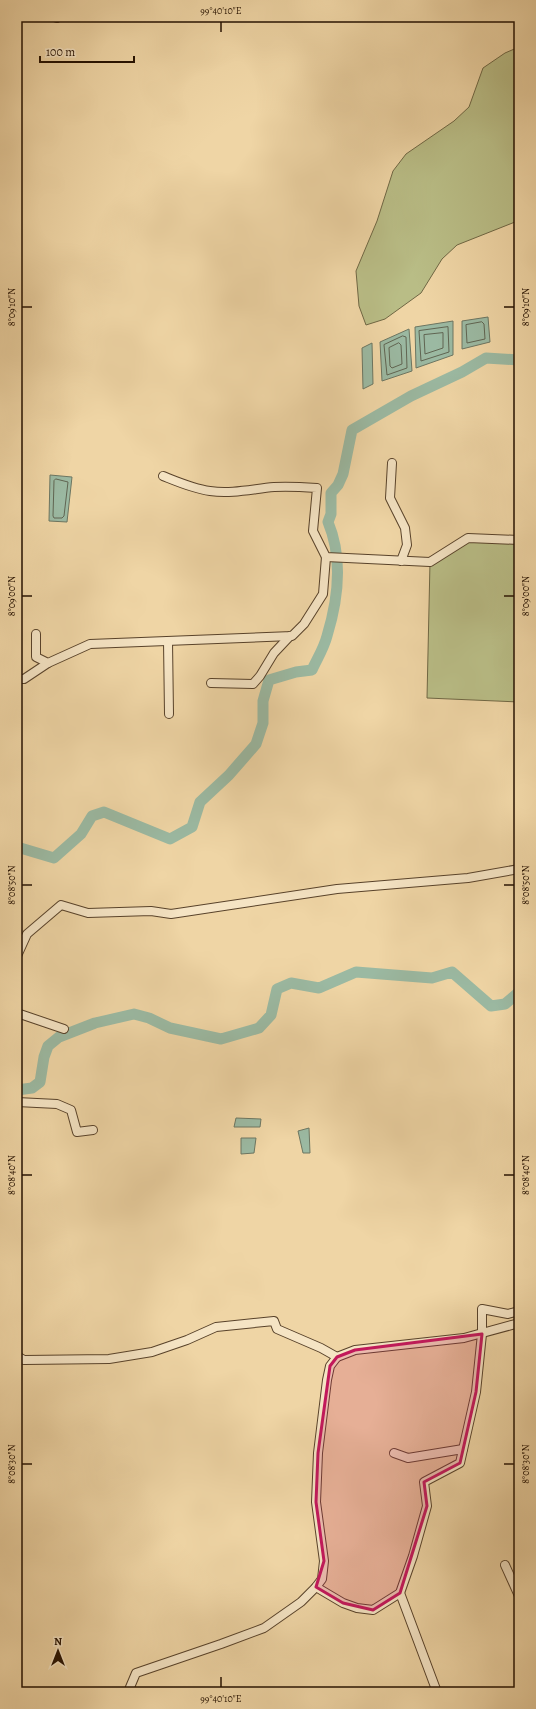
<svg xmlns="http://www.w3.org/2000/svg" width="536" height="1709" viewBox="0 0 536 1709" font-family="Alegreya,serif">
  <rect width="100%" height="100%" fill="#efd5a5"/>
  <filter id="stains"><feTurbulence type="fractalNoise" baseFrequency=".005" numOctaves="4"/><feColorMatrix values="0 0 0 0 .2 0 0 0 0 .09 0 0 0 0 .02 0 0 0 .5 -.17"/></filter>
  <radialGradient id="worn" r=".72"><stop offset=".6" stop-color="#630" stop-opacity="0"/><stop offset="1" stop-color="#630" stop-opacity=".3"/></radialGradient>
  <g fill="#b9bd86" stroke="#6f6744">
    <polygon points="519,47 519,216 515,222 457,245 442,259 421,293 385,319 366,325 359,306 356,271 377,221 393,171 406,154 454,121 469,107 483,68 505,53"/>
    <polygon points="468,538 519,540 519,702 427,698 430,562"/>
  </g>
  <g fill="#9bb9a2" stroke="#6c7662">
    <polygon points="488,317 490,342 462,349 462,321"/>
    <polygon points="453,321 453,355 416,368 415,327"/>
    <polygon points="409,329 412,371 382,381 380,342"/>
    <polygon points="372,343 373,384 363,389 362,348"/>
    <polygon points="50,475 72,477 67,522 49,521"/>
    <polygon points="236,1118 261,1119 260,1127 234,1127"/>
    <polygon points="309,1128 310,1153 303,1153 298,1131"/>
    <polygon points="241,1138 256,1138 254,1153 241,1154"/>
  </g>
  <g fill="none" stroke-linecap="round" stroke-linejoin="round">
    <g stroke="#606552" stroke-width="1">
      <polygon points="482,322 484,324 485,339 467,343 466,325"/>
      <polygon points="448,327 449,352 421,361 419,331"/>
      <polygon points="443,333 443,348 425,354 424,335"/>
      <polygon points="403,336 406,337 407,368 387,375 384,345"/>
      <polygon points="399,343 401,345 402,364 392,368 390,366 389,348"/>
      <polygon points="56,479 68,482 64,516 62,518 54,518 53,516 54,481"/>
    </g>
    <g stroke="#9bb9a2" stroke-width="11">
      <path d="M17,847L54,858L81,834L92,816L104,812L170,839L192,827L200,802L229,775L256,744L263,723V701L269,680L296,672L312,670C317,659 324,648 327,636C338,600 343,558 328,522L331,514V493L338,485L343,474L352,430L411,396L462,372L486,358L519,360"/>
      <polyline points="17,1090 32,1088 40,1082 44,1057 48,1046 59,1037 95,1023 134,1014 149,1018 170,1028 221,1039 259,1028 271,1015 277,989 291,983 319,988 356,972 432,978 452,972 491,1006 505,1004 519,992"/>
    </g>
    <g stroke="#58422a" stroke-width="10">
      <g id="minor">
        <polyline points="54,17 57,18"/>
        <polyline points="392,463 390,498 405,528 407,545 401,561"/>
        <path d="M163,476C178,482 194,489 210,491C232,494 252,489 274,487C288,486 303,487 317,488L313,531L326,557L430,562L468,538L519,540"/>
        <polyline points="36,634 36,657 48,663 90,644 292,636 304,624 323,594 326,557"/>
        <polyline points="168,641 169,714"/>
        <polyline points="17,679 24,679 48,663"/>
        <polyline points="211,683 253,684 260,676 274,653 290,636"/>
        <polyline points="17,956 27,934 61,905 88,913 151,911 171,914 337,889 468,878 519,869"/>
        <polyline points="17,1013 64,1029"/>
        <polyline points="17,1102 57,1104 71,1110 77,1132 93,1130"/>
        <polyline points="17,1356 24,1360 109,1359 152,1352 187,1340 216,1327 274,1321 277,1329 321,1348 337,1357"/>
        <polyline points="394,1453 408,1458 463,1449"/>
        <polyline points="505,1565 519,1596"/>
        <polyline points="316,1587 343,1603 357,1608 373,1610 400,1593 413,1556 427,1506 424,1482 460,1463 476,1392 482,1334 482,1309 508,1314 519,1311"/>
        <polyline points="400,1593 437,1692"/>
        <polyline points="128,1692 136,1673 221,1644 264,1628 301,1602 316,1587 322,1579 324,1561 316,1502 318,1453 327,1380 330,1366 337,1357 355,1350 464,1338 519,1323"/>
      </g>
    </g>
    <use href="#minor" stroke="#f5e4c4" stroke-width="8"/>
  </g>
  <path fill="#c2185b" fill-opacity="0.2" stroke="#c2185b" stroke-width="3" stroke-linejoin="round" d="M482,1334L476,1392L460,1463L424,1482L427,1506L400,1593L373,1610L343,1603L316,1587L324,1561L316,1502L318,1453L330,1366L337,1357L355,1350Z"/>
  <path fill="none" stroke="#251101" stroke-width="1.5" d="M221,22V32M22,307H32M504,307H514M22,596H32M504,596H514M22,885H32M504,885H514M22,1175H32M504,1175H514M22,1464H32M504,1464H514M221,1677V1687"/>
  <rect width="536" height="1709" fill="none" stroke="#efd5a5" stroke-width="44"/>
  <g transform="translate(58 1651)" stroke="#f5e4c4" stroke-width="3" paint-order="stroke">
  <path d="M0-3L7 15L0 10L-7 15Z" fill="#251101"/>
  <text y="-6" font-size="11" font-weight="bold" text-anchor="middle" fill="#251101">N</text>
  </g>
  <path d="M40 56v6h94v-6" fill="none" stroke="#251101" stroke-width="2"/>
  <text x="46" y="56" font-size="12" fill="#251101" stroke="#f5e4c4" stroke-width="3" paint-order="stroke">100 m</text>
  <rect x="22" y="22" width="492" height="1665" fill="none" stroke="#251101" stroke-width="1.5"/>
  <g font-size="10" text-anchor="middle" fill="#251101">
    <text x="221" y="14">99°40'10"E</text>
    <text transform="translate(11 307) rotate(-90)" y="4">8°09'10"N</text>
    <text transform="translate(525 307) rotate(-90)" y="4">8°09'10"N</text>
    <text transform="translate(11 596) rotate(-90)" y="4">8°09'00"N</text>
    <text transform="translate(525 596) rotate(-90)" y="4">8°09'00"N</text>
    <text transform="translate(11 885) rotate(-90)" y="4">8°08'50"N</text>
    <text transform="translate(525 885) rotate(-90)" y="4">8°08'50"N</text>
    <text transform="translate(11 1175) rotate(-90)" y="4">8°08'40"N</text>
    <text transform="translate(525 1175) rotate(-90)" y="4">8°08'40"N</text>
    <text transform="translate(11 1464) rotate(-90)" y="4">8°08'30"N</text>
    <text transform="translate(525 1464) rotate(-90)" y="4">8°08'30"N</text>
    <text x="221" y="1702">99°40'10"E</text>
  </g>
  <rect width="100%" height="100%" filter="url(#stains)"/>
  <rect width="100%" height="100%" fill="url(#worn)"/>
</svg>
